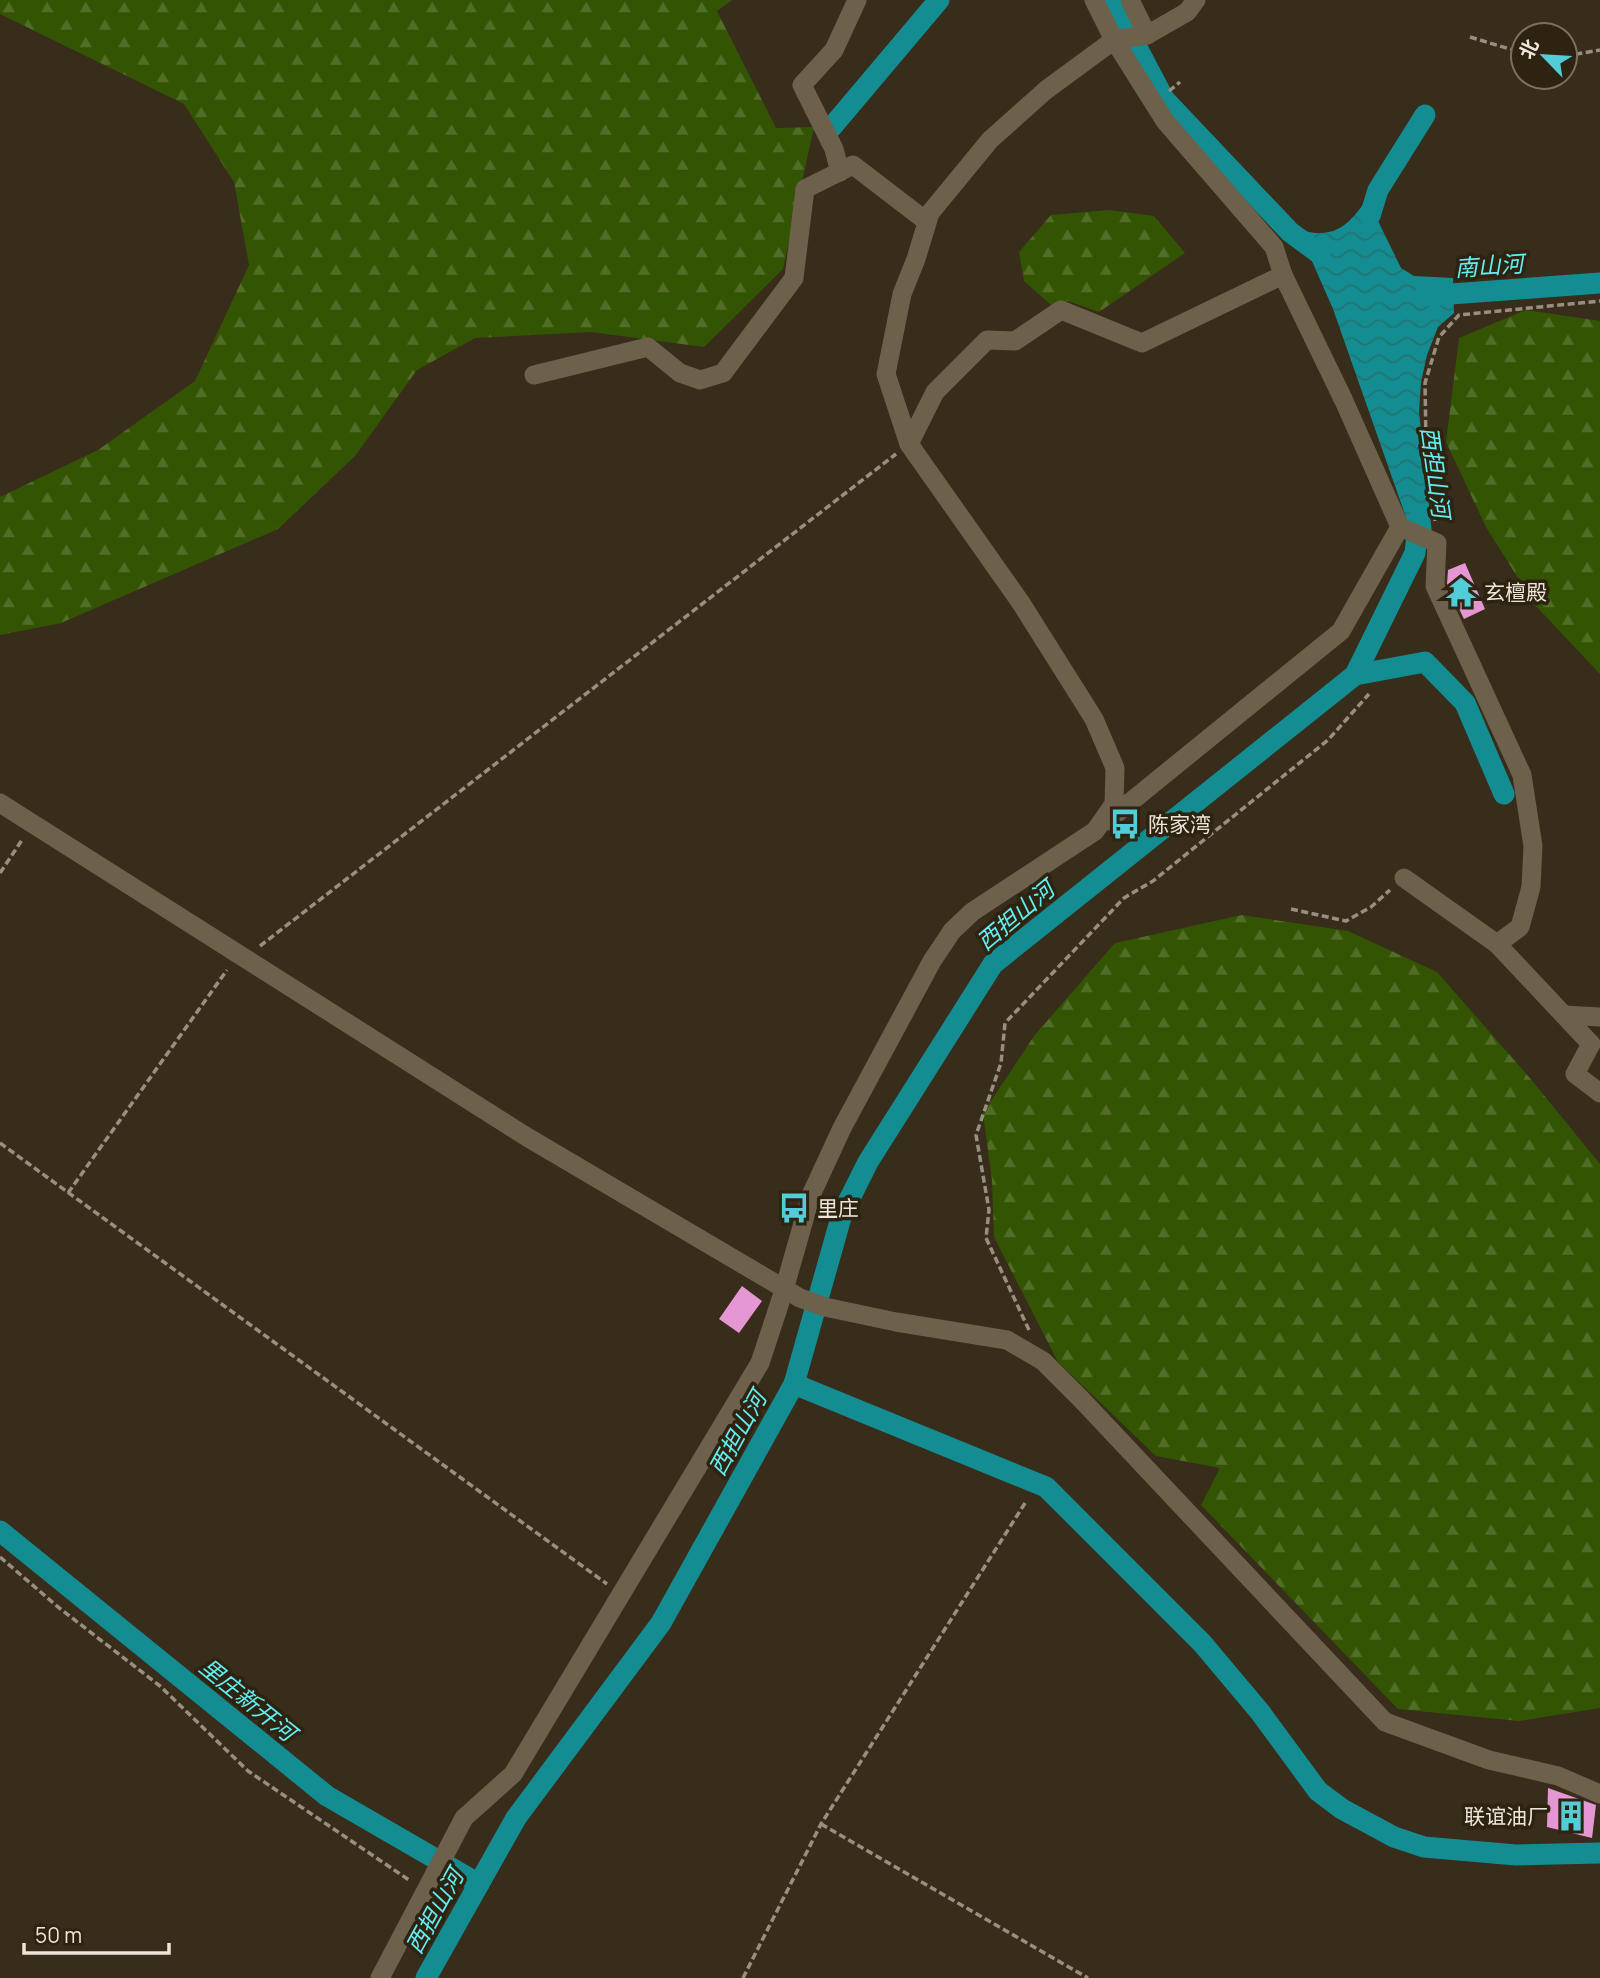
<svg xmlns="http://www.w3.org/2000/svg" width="1600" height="1978" viewBox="0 0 1600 1978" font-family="Manrope,'Noto Sans SC',sans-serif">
  <defs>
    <pattern id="forest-firs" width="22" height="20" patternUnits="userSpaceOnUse" patternTransform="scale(1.75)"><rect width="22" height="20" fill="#335503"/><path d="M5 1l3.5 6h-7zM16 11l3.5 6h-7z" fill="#516d27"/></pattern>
    <pattern id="water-waves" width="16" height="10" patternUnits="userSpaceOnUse" patternTransform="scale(1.75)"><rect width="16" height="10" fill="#138d91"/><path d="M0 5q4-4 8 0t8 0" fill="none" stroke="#257475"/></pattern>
  </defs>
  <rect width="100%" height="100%" fill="#382c1a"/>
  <g fill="url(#forest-firs)">
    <polygon points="0,0 732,0 717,11 776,128 814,127 783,269 704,347 591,332 475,338 417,370 355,456 278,529 61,623 0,635 0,497 98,450 195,381 249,265 234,182 184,104 0,14"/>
    <polygon points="1109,210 1154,216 1185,253 1099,312 1068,301 1051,305 1024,281 1019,252 1051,215"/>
    <polygon points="1526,310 1600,321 1600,674 1535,605 1486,527 1446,442 1459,338"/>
    <polygon points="1242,915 1348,931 1437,972 1529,1077 1600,1164 1600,1708 1519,1721 1398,1709 1201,1505 1220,1468 1156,1456 1058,1362 994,1237 992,1181 983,1113 1034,1036 1115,943"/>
  </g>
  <path fill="url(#water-waves)" d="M1375,187L1381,191L1377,219L1401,268L1414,276L1453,278L1454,313L1438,327L1427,355L1421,382L1419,412L1432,534L1408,523L1333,309L1311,259L1294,242L1300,230C1342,242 1354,217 1375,187Z"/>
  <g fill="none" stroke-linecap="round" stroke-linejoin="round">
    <g stroke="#138d91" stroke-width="21">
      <polyline points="1112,0 1164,99 1290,232 1320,254"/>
      <polyline points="831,128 939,0"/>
      <polyline points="1370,216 1378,190 1425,115"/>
      <polyline points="1424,296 1600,283"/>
      <polyline points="1355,675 1425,662 1465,703 1504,794"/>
      <polyline points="794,1384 1046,1487 1202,1643 1260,1712 1318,1791 1342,1809 1394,1837 1424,1847 1516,1855 1600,1853"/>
      <polyline points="0,1531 327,1796 479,1884"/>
      <polyline points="426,1978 516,1818 661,1623 794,1384 842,1214 868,1162 993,964 1355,675 1415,553 1419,518"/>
    </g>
  </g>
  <g fill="#e597d3">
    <polygon points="1465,563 1485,609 1464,619 1447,584 1448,570"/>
    <polygon points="742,1286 762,1301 739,1333 719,1319"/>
    <polygon points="1548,1788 1596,1805 1592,1838 1547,1827"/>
  </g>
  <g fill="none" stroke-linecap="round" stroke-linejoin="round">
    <g stroke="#998f81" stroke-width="3.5" stroke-dasharray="7 3.5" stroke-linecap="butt">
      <polyline points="1470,37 1523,53"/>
      <polyline points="1565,56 1600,50"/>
      <polyline points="1169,91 1180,82"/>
      <polyline points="1435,521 1426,444 1425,383 1439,337 1459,315 1600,301"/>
      <polyline points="0,873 22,840"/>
      <polyline points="1291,909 1346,921 1371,907 1390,890"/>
      <polyline points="260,946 896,454"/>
      <polyline points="0,1143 607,1584"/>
      <polyline points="68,1193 227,970"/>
      <polyline points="1029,1330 986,1238 989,1210 976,1135 1001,1063 1005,1023 1124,898 1153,881 1328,740 1369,694"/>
      <polyline points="0,1557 58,1607 160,1686 248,1771 409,1880"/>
      <polyline points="821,1824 1088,1978"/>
      <polyline points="743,1978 821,1824 1027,1500"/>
    </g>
    <g stroke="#6d614c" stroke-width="19">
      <polyline points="1094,0 1114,40 1165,121 1274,247 1283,275 1344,401 1400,527 1341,631 1107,821"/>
      <polyline points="1130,0 1147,35"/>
      <polyline points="840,172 834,149 802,85 834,50 857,0"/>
      <polyline points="534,375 648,347 680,373 700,380 723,373 794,278 805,189 853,165 926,221"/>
      <polyline points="909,444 935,392 987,340 1015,341 1061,310 1142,343 1283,275"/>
      <polyline points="1400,527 1437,543 1435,586 1522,775 1533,846 1531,887 1520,927 1497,944"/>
      <polyline points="0,803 527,1137 800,1298 825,1307 896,1322 1007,1340 1043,1361 1081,1399 1385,1722 1489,1760 1558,1776 1600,1794"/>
      <polyline points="1404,878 1497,944 1591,1044 1575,1074 1600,1093"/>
      <polyline points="1564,1015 1600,1017"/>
      <polyline points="380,1978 464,1818 513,1774 760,1363 784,1290 811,1195 842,1128 932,961 952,931 972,912 1095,831 1114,804 1115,768 1094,719 1021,603 909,444 886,374 902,294 916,259 930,213 990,140 1046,90 1114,40 1147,35 1187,12 1196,0"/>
    </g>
  </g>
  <defs>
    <g id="temple-bare" transform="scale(2.415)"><path d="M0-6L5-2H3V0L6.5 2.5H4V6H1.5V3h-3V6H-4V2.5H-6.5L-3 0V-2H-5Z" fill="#52ccd6" stroke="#2d2310" stroke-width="2.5" paint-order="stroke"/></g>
    <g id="bus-bare" transform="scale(2.415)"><path d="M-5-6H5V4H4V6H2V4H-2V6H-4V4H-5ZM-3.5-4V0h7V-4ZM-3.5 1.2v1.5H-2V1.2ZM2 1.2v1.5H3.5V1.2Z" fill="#52ccd6" stroke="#2d2310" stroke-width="2.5" paint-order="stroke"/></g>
    <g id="building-bare" transform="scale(2.415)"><path d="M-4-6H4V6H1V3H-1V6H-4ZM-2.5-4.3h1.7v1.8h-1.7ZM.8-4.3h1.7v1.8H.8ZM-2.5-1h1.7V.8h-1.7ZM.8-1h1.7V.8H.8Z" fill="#52ccd6" stroke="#2d2310" stroke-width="2.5" paint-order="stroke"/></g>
  </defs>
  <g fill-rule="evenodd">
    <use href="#temple-bare" x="1461" y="592"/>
    <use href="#bus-bare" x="1125" y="824"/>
    <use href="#bus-bare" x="794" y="1208"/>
    <use href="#building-bare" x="1571" y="1816"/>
  </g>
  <g text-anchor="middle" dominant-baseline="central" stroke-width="7" stroke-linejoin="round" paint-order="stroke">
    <g font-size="21" fill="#eee6db" stroke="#2d2310" text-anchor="start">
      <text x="1484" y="592">玄檀殿</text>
      <text x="1148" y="824">陈家湾</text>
      <text x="817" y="1208">里庄</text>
      <text x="1548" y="1816" text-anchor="end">联谊油厂</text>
    </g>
    <g font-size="23" font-style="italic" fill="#62eff3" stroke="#2d2310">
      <text transform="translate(1489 265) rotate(-4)">南山河</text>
      <text transform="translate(1436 472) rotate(82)">西担山河</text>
      <text transform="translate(1015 915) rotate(-40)">西担山河</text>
      <text transform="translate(737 1433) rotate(-61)">西担山河</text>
      <text transform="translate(248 1699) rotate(39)">里庄新开河</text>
      <text transform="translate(434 1911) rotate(-61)">西担山河</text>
    </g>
  </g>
  <g transform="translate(1544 56) rotate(295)"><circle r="33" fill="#2d2310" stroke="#7a7161" stroke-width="2"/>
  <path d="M0-5L12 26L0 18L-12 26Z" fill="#52ccd6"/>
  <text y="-10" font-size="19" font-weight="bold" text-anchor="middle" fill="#eee6db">北</text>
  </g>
  <path d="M24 1943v10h145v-10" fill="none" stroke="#eee6db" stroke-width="3.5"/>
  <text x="35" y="1943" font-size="21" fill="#eee6db" stroke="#2d2310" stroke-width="5" paint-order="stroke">50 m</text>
</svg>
